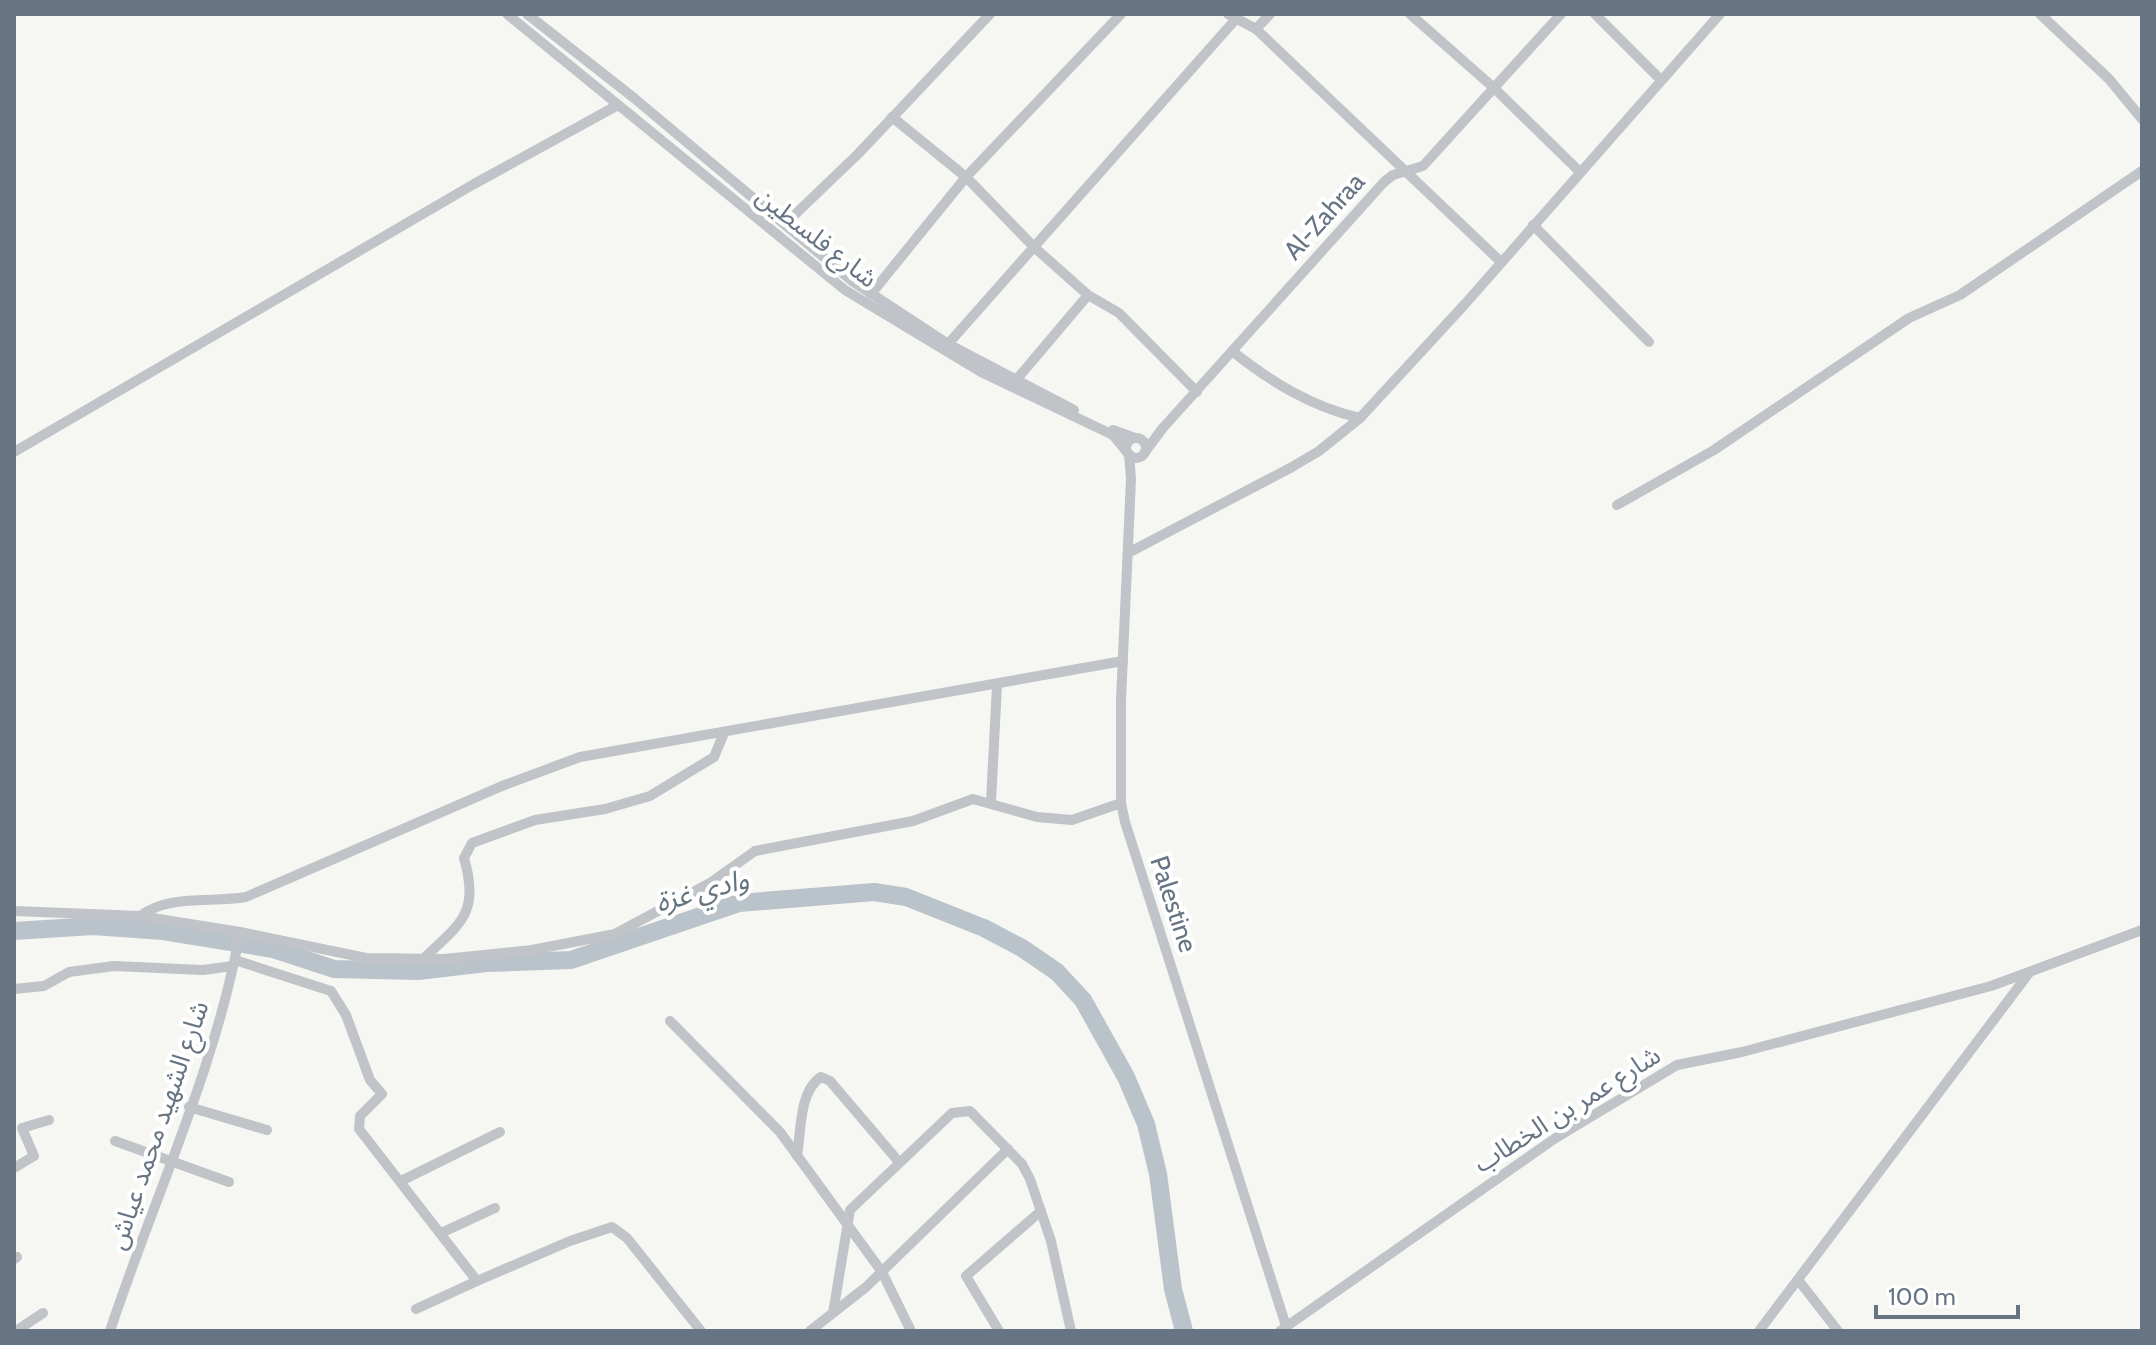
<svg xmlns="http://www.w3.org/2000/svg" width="2156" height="1345" viewBox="0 0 2156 1345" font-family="Cabin,'Noto Sans Arabic',sans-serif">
  <rect width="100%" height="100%" fill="#f6f6f3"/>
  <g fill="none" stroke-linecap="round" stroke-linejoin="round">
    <polyline stroke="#bac3c9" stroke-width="18" points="14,931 93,926 163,931 273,949 334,969 418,971 486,963 571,960 739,903 874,892 906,897 984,928 1022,948 1057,972 1083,1000 1126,1077 1146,1124 1158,1174 1173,1289 1184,1331"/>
    <g stroke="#c0c3c7" stroke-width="10">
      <polyline points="507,14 845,290 981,372 1113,435 1127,452"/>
      <polyline points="527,14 634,98 852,281 948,344 1074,410"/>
      <polyline points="1228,14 1256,29 1501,262"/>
      <polyline points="1410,14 1494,88 1579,171"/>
      <polyline points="1595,14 1660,79"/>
      <polyline points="2040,14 2109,79 2142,119"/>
      <polyline points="1256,29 1270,14"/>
      <polyline points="892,117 966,177 1034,247 1088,295 1119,313 1197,392"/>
      <polyline points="785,224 858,154 990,14"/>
      <polyline points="1533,225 1649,342"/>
      <polyline points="871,294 966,177 1121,14"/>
      <polyline points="948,344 1235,20"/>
      <path d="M1232,351C1270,381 1311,407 1360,418L1465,304L1720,14"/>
      <polyline points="1017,379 1088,295"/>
      <polyline points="1113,430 1135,438"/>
      <circle cx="1136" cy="448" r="10"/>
      <polyline points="14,452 474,184 618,105"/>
      <polyline points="1145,452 1162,429 1384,182 1393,175 1423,166 1561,14"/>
      <polyline points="1129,454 1131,479 1121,700 1121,803 1125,822 1286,1326"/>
      <polyline points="1617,505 1714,450 1909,318 1960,295 2142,171"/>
      <polyline points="1128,553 1292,467 1319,451 1360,418"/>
      <polyline points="991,802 997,685"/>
      <polyline points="14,911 140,916 240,932 366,958 444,959 532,950 615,934 710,883 755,851 913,821 973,799 1037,817 1072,820 1121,803"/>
      <path d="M140,916C169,894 210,903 246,897L502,786L580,757L1123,661"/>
      <path d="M423,959C461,923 480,913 464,858L472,843L535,820L605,809L650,796L714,757L724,733"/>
      <polyline points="235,960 331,991 346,1015 370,1080 382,1094 360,1116 359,1129 477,1281 570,1241 612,1227 627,1238 701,1331"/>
      <polyline points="14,989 44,986 69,972 114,966 203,970 233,966"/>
      <polyline points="670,1021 780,1132 882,1272 911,1331"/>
      <polyline points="189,1107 267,1130"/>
      <polyline points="115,1141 229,1182"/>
      <path d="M797,1156C801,1132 799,1091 821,1077L830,1081L899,1162"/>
      <polyline points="14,1168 34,1156 22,1128 49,1120"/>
      <polyline points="401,1181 500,1132"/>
      <polyline points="441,1233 495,1208"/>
      <polyline points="14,1259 17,1257"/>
      <polyline points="1799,1281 1838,1331"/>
      <polyline points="416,1309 477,1281"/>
      <polyline points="833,1313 850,1210 952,1113 970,1111 1022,1164 1030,1179 1051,1241 1071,1331"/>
      <polyline points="16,1331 43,1313"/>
      <path d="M110,1331C153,1200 216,1068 240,932"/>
      <polyline points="810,1331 866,1287 1008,1149"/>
      <polyline points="999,1331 966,1276 1041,1211"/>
      <polyline points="1280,1331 1554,1139 1677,1065 1742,1052 1991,986 2142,930"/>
      <polyline points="1759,1331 2029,973"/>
    </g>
  </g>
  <g text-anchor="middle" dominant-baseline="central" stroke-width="8" stroke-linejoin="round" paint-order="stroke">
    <g font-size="26" fill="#677483" stroke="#fff">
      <text transform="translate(1324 216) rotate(-48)">Al-Zahraa</text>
      <text transform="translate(817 237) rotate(38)">شارع فلسطين</text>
      <text transform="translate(1174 904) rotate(72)">Palestine</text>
      <text transform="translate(1567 1109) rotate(-32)">شارع عمر بن الخطاب</text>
      <text transform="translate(158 1125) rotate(-71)">شارع الشهيد محمد عياش</text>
    </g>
    <g font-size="28" font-style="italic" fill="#63757f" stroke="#fff">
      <text transform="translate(702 890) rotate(-15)">وادي غزة</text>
    </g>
  </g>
  <rect width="2156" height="1345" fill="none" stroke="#677483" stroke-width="32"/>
  <path d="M1876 1305v12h142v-12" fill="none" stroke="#677483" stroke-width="4"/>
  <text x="1888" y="1305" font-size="24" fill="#677483" stroke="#ffffff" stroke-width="6" paint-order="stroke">100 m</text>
</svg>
